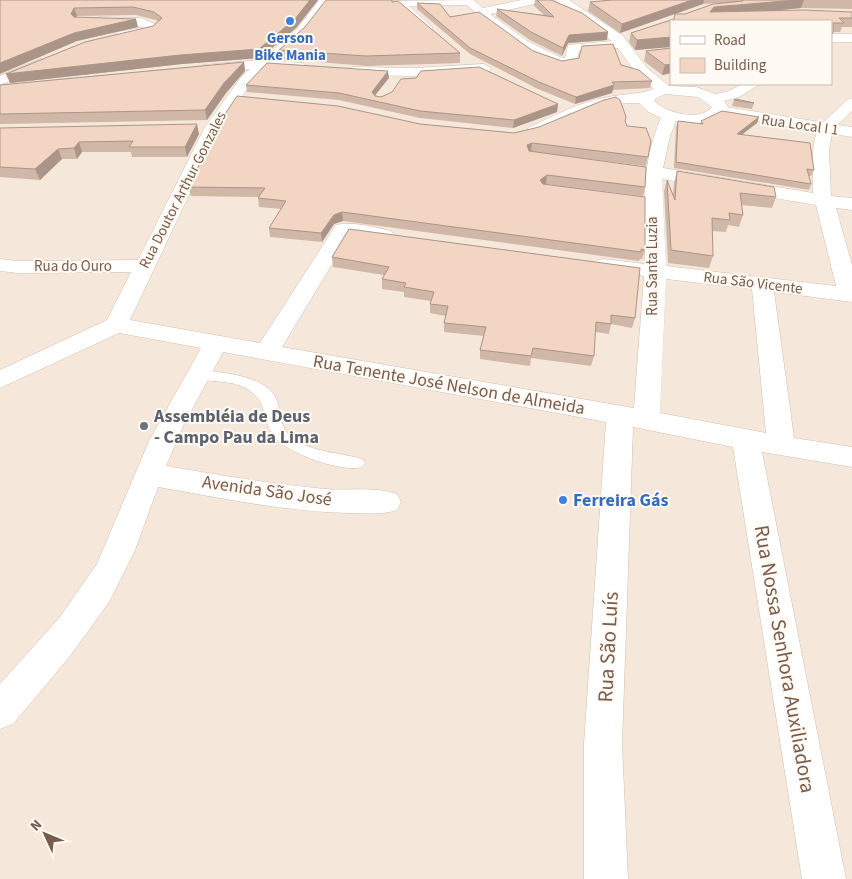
<svg xmlns="http://www.w3.org/2000/svg" width="852" height="879" viewBox="0 0 852 879" font-family="'Source Sans 3',sans-serif">
  <rect width="100%" height="100%" fill="#fdf6ec"/>
  <path fill="#f5e8da" fill-rule="evenodd" d="M0,0H852V879H0ZM671,21H831V84H671Z"/>
  <g fill="none" stroke-linecap="round" stroke-linejoin="round">
    <g stroke="#d1beb0" stroke-width="1">
      <path id="lane" d="M198,370C220,372 268,375 277,401C282,415 279,428 293,438C313,453 339,452 362,459L365,463L362,467C342,473 283,453 272,433C261,416 268,403 249,390C232,379 212,383 193,378L191,375Z"/>
    </g>
    <g stroke="#d1beb0" stroke-width="1">
      <g id="street">
        <path d="M319,0H331L305,35L276,61L302,63L309,67L302,71L267,68L252,82L221,127L130,320L260,343L336,225C352,221 375,227 391,231L394,235L391,239L384,241L349,236L282,347L634,408L644,276L596,269L592,265L596,261L603,259L645,264C646,210 639,169 661,118L647,111L639,103C624,103 610,104 596,109C579,115 545,137 529,133L527,130L529,127C552,117 574,105 598,99C617,94 636,95 654,89L637,74L618,48L579,51L576,64L562,66L533,56L507,39L467,5L409,6L433,28L427,32L423,31L396,6L385,5V1L473,0L483,8L522,0H545L543,2L490,14L529,42L562,58H565L568,45L612,41L555,0H569L623,36L647,68L669,86L696,87L716,94L729,91L742,84H760L739,97L724,101L728,107C715,125 696,125 676,121L670,136L663,168L813,193V150L817,128L847,100L852,98V111L833,129L829,150L831,196L852,198V210L836,208L852,265V302L774,292L794,438L852,447V467L762,452L846,879H802L733,447L633,427L622,744L628,879H584V744L606,422L223,352L184,424L166,466C219,475 271,484 325,489C348,491 374,486 397,494L401,502L397,510C382,515 367,513 351,513C286,512 222,498 158,487L135,550L109,602L70,656L13,724L0,729V684L60,617L97,564L149,441L201,348L119,333L0,388V370L107,320L131,272L18,273L0,271V259L18,261L138,260L205,127L242,76L250,69L208,72L203,71L201,68L203,65L261,60L297,29ZM666,94L698,97L712,107C700,122 666,113 654,101L656,98ZM662,179L816,205L836,286L666,266ZM666,279L752,289L766,433L660,413Z"/>
        <polygon points="100,17 141,18 162,27 155,33 122,39 118,38 116,35 118,32 145,27 96,24 94,21 96,18"/>
        <rect x="831" y="34" width="21" height="8"/>
        <polygon points="41,59 46,60 48,63 46,66 0,85 0,76"/>
        <polygon points="484,64 491,68 489,71 414,76 352,75 345,71 352,67 414,68"/>
      </g>
    </g>
    <g stroke="#d6c0b0" stroke-width="1">
      <polygon id="secondary" points="719,106 852,127 852,137 714,114 711,111 714,108"/>
    </g>
    <use href="#lane" fill="#fff" fill-rule="evenodd"/>
    <use href="#street" fill="#fff" fill-rule="evenodd"/>
    <use href="#secondary" fill="#fff" fill-rule="evenodd"/>
  </g>
  <g fill="#d1b7a8" fill-rule="evenodd">
    <polygon points="0,0 318,0 296,28 260,58 182,64 10,83 153,26 158,22 156,20 136,15 77,16 76,17 138,27 77,41"/>
    <polygon points="392,0 392,2 460,53 460,63 367,66 281,59 279,50 305,27"/>
    <polygon points="535,0 551,0 607,40 568,43 562,56 530,40 496,16 497,9 544,15 534,6"/>
    <path d="M612,0H852V9L801,8L773,11L852,12V27H842L840,32H833L831,39V21H671V47L635,50L629,42L631,33L674,19L675,14L620,33L588,11L590,2ZM719,3L685,14H676L703,4Z"/>
    <polygon points="417,3 533,51 562,61 621,65 652,81 650,88 613,90 612,93 575,104 538,89 470,54 417,9"/>
    <polygon points="671,48 671,73 662,75 644,61 646,51"/>
    <polygon points="244,62 245,71 226,93 207,120 0,124 0,85"/>
    <polygon points="389,78 375,95 381,97 558,104 557,112 513,128 420,118 339,100 247,92 246,85"/>
    <polygon points="734,100 754,103 752,109 732,106"/>
    <polygon points="626,117 625,122 627,126 651,141 646,166 531,152 645,187 643,196 546,184 645,250 642,259 640,259 639,261 343,221 334,224 322,242 270,237 269,228 281,209 259,207 258,198 259,197 191,196 188,187 420,124 514,133"/>
    <polygon points="759,117 757,123 742,134 814,170 811,176 809,176 811,184 809,190 674,168 676,127 678,121 701,124 701,121"/>
    <polygon points="0,128 199,134 187,157 132,157 131,152 82,152 77,159 62,159 40,180 0,177"/>
    <polygon points="677,171 776,197 772,208 741,205 743,215 739,227 728,225 726,232 712,231 713,256 709,268 668,263 664,191 667,180 673,195 674,183"/>
    <polygon points="349,229 635,318 632,328 611,324 609,334 595,332 594,356 591,366 531,358 530,366 480,359 480,350 484,336 444,332 444,323 446,316 430,313 430,304 431,301 404,297 404,292 382,289 382,279 384,275 333,267 332,257"/>
  </g>
  <g fill="#aa9588">
    <polygon points="310,0 318,0 296,28 260,58 182,64 10,83 6,74"/>
    <polygon points="692,0 704,0 703,4 620,33 622,24"/>
    <polygon points="796,0 804,0 801,8 712,16 710,12 714,7"/>
    <polygon points="74,8 77,16 73,22 71,14"/>
    <polygon points="136,19 138,27 77,41 0,74 0,63 74,33"/>
    <polygon points="608,32 607,40 568,43 562,56 563,48 569,35"/>
    <polygon points="671,37 671,47 635,50 637,40"/>
    <polygon points="244,62 245,71 226,93 207,120 205,110 224,83"/>
    <polygon points="671,64 671,73 662,75 665,65"/>
    <polygon points="388,71 389,78 372,99 372,92"/>
    <polygon points="614,85 612,93 575,104 576,97"/>
    <polygon points="558,104 557,112 513,128 514,120"/>
    <polygon points="759,117 757,123 735,140 737,134"/>
    <polygon points="197,124 199,134 187,157 185,147"/>
    <polygon points="79,142 82,152 77,159 74,148"/>
    <polygon points="532,143 531,151 526,154 527,145"/>
    <polygon points="58,149 62,159 40,180 35,169"/>
    <polygon points="547,175 546,184 539,188 540,180"/>
    <polygon points="342,212 343,221 334,224 322,242 321,233 334,215"/>
  </g>
  <g fill="#f3d5c3" stroke="#aa9588">
    <polygon points="0,0 310,0 295,19 259,49 180,55 6,74 85,42 153,26 162,18 154,12 133,7 74,8 71,14 74,17 136,19 74,33 0,63"/>
    <polygon points="326,0 392,0 392,2 398,1 460,53 366,56 279,50 305,27"/>
    <polygon points="537,0 551,0 582,13 608,32 569,35 563,48 531,32 497,9 554,17"/>
    <polygon points="612,0 692,0 622,24 590,2"/>
    <polygon points="743,0 796,0 714,7 710,12 804,10 852,12 852,18 839,18 844,23 833,23 833,33 831,33 831,21 671,21 671,37 637,40 631,33 674,19 675,14 685,14 713,4 743,1"/>
    <polygon points="417,3 440,4 450,17 479,12 533,51 562,61 579,58 582,46 613,44 621,65 639,70 652,81 612,82 614,85 576,97 539,82 470,48"/>
    <polygon points="671,48 671,64 665,65 646,51"/>
    <polygon points="244,62 224,83 205,110 0,114 0,85"/>
    <polygon points="267,63 388,71 372,92 375,96 381,97 392,92 401,79 416,78 421,71 479,67 558,104 514,120 420,111 339,93 246,85"/>
    <polygon points="237,96 338,106 420,124 514,133 539,127 604,100 616,97 620,100 626,117 625,121 627,126 646,128 651,141 648,157 532,143 527,145 529,151 646,167 645,187 547,175 540,180 543,184 645,197 645,250 641,249 641,252 342,212 334,215 321,233 269,228 286,201 258,198 265,188 188,187 221,120"/>
    <polygon points="736,99 754,103 734,100"/>
    <polygon points="722,111 759,117 737,134 810,143 814,170 807,169 811,184 676,162 678,121 703,124 701,121"/>
    <polygon points="197,124 185,147 129,147 133,141 79,142 74,148 58,149 35,169 0,167 0,128"/>
    <polygon points="677,171 774,187 776,197 740,193 743,215 729,213 730,220 712,218 713,256 671,250 667,180 675,200"/>
    <polygon points="349,229 640,268 635,318 611,315 611,324 596,322 594,356 533,348 531,356 480,350 486,327 444,323 448,306 430,304 434,292 404,287 406,283 382,279 389,267 332,257"/>
  </g>
  <g fill="#3f7fe0" stroke="#fffaf3" stroke-width="2">
    <circle cx="290" cy="21" r="5"/>
    <circle cx="563" cy="500" r="5"/>
  </g>
  <circle fill="#6b7280" stroke="#fffaf3" stroke-width="2" cx="144" cy="426" r="5"/>
  <g text-anchor="middle" dominant-baseline="central" stroke-width="4" stroke-linejoin="round" paint-order="stroke">
    <g font-size="15" font-weight="bold" fill="#366cbe" stroke="#fffaf3">
      <text x="290" y="38">Gerson<tspan x="290" dy="17">Bike Mania</tspan></text>
    </g>
    <g font-size="15" fill="#7a5c4d" stroke="#fffaf3">
      <text transform="translate(800 125) rotate(8)">Rua Local I 1</text>
      <text transform="translate(183 190) rotate(-63)">Rua Doutor Arthur Gonzales</text>
      <text x="73" y="266">Rua do Ouro</text>
      <text transform="translate(652 266) rotate(-90)">Rua Santa Luzia</text>
      <text transform="translate(753 283) rotate(7)">Rua São Vicente</text>
    </g>
    <g font-size="18" fill="#7a5c4d" stroke="#fffaf3">
      <text transform="translate(449 385) rotate(10)">Rua Tenente José Nelson de Almeida</text>
      <text transform="translate(267 491) rotate(8)">Avenida São José</text>
    </g>
    <g font-size="18" font-weight="bold" fill="#5b616d" stroke="#fffaf3" text-anchor="start">
      <text x="154" y="416">Assembléia de Deus<tspan x="154" dy="21">- Campo Pau da Lima</tspan></text>
    </g>
    <g font-size="18" font-weight="bold" fill="#366cbe" stroke="#fffaf3" text-anchor="start">
      <text x="573" y="500">Ferreira Gás</text>
    </g>
    <g font-size="21" fill="#7a5c4d" stroke="#fffaf3">
      <text transform="translate(608 647) rotate(-87)">Rua São Luís</text>
      <text transform="translate(785 659) rotate(80)">Rua Nossa Senhora Auxiliadora</text>
    </g>
  </g>
  <rect x="670" y="20" width="162" height="65" fill="#fffaf3" stroke="#cabbb1"/>
  <rect x="680" y="36" width="25" height="8" fill="#ffffff" stroke="#cabbb1"/>
  <text x="714" y="45" font-size="15" fill="#7a5c4d">Road</text>
  <rect x="680" y="58" width="25" height="15" fill="#f3d5c3" stroke="#cabbb1"/>
  <text x="714" y="70" font-size="15" fill="#7a5c4d">Building</text>
  <g transform="translate(45 834) rotate(314)" stroke="#fffaf3" stroke-width="4" paint-order="stroke">
  <path d="M0-4L9 19L0 12L-9 19Z" fill="#7a5c4d"/>
  <text y="-8" font-size="14" font-weight="bold" text-anchor="middle" fill="#7a5c4d">N</text>
  </g>
</svg>
